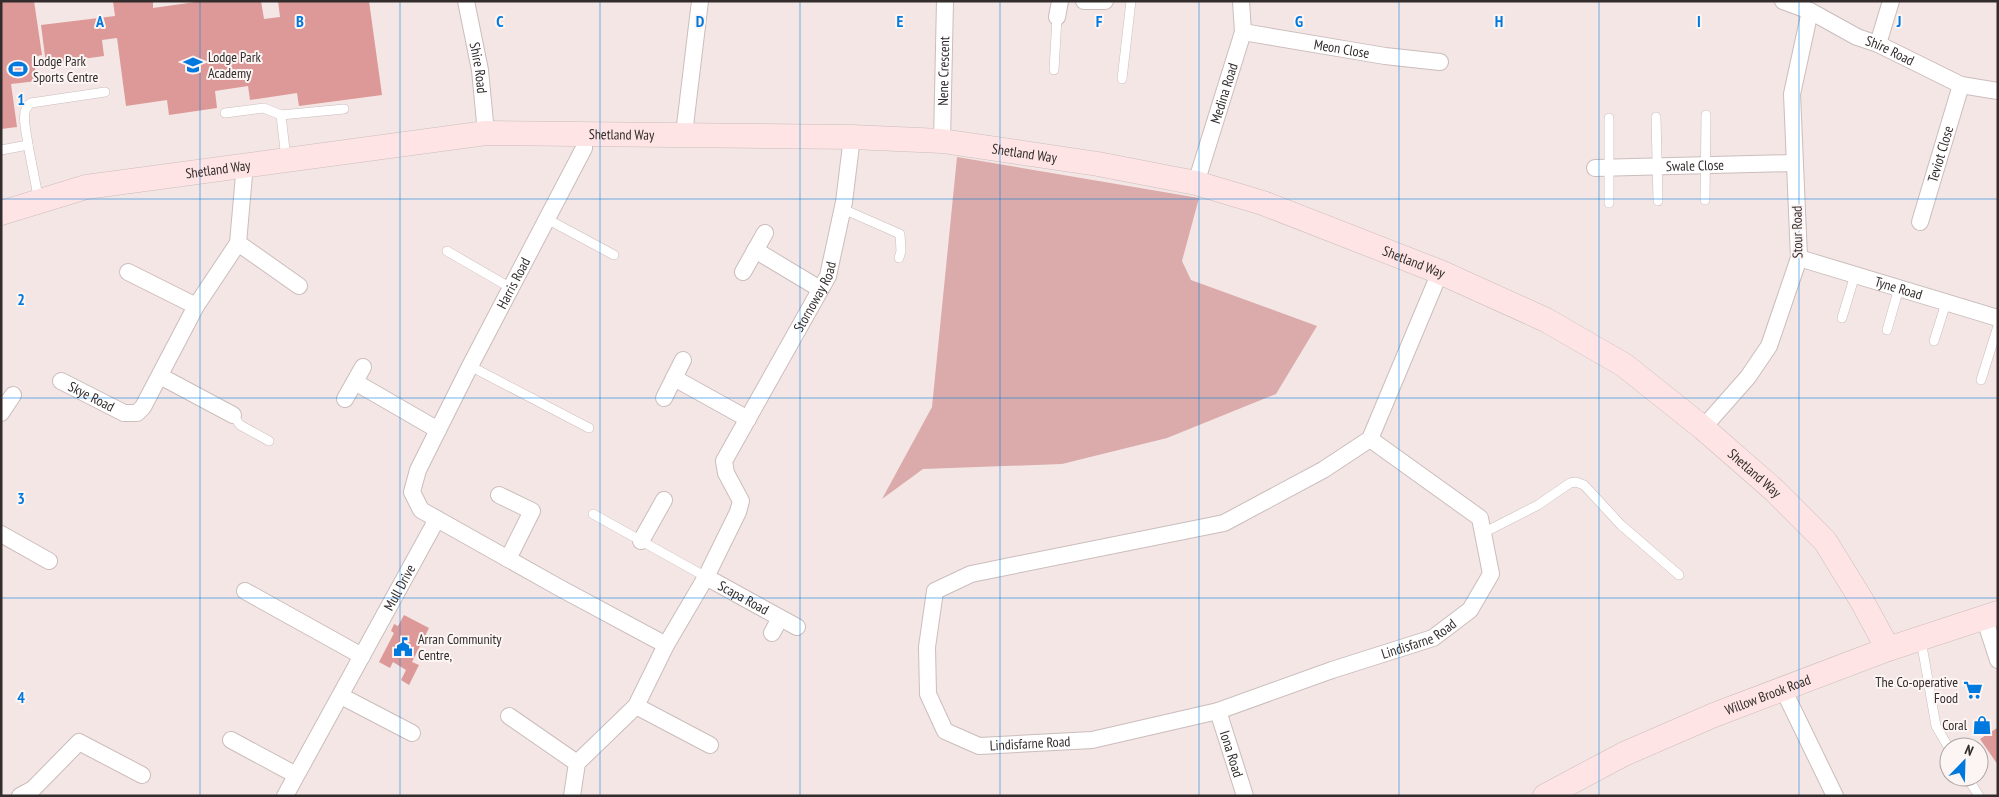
<svg xmlns="http://www.w3.org/2000/svg" width="1999" height="797" viewBox="0 0 1999 797" font-family="'PT Sans Narrow',sans-serif">
  <rect width="100%" height="100%" fill="#f4e6e5"/>
  <polygon fill="#daabaa" points="957,157 1199,198 1182,261 1191,280 1317,326 1276,394 1167,438 1062,464 923,469 882,499 932,407"/>
  <g fill="#dc9998">
    <polygon points="34,1 42,55 33,57 37,81 11,84 17,127 1,129 1,2"/>
    <polygon points="113,1 153,1 153,8 202,1 261,1 264,19 280,17 278,1 369,1 382,95 299,106 297,93 250,100 248,86 215,91 217,108 169,115 167,100 126,106 117,38 102,40 104,56 46,64 41,25 115,16"/>
    <polygon points="404,615 429,628 412,662 419,665 409,685 401,680 406,670 393,662 390,668 379,662 394,633 391,631 394,624 398,626"/>
    <polygon points="1997,728 1998,729 1998,765 1980,739"/>
  </g>
  <g fill="none" stroke-linecap="round" stroke-linejoin="round">
    <g stroke="#cbbdbc" stroke-width="10">
      <g id="lane">
        <polyline points="1054,70 1057,17"/>
        <polyline points="1122,79 1131,1"/>
        <polyline points="225,113 264,108 281,115"/>
        <polyline points="1656,117 1658,201"/>
        <polyline points="1609,118 1609,203"/>
        <polyline points="28,145 39,201"/>
        <path d="M1,150L28,145C27,133 19,110 31,103L105,92"/>
        <polyline points="286,159 281,115 344,109"/>
        <polyline points="1705,200 1706,115"/>
        <polyline points="843,209 900,234 901,251 899,258"/>
        <polyline points="547,219 614,255"/>
        <polyline points="447,251 511,288"/>
        <polyline points="1842,318 1855,275"/>
        <polyline points="1887,330 1899,288"/>
        <polyline points="1934,341 1946,303"/>
        <polyline points="470,366 589,428"/>
        <polyline points="1981,380 1998,326"/>
        <polyline points="233,415 240,425 269,441"/>
        <polyline points="593,514 706,577"/>
        <polyline points="1483,533 1538,505 1570,483 1576,482 1584,485 1621,525 1679,575"/>
        <polyline points="1921,640 1936,726 1949,748"/>
        <polyline points="1967,777 1979,796"/>
      </g>
    </g>
    <g stroke="#cbbdbc" stroke-width="18">
      <g id="street">
        <path id="s1" d="M466,1L480,70L486,133"/>
        <polyline points="1084,1 1105,1"/>
        <path id="s2" d="M1783,1L1810,11L1857,37L1878,44L1961,85L1998,91"/>
        <polyline points="1057,17 1060,1"/>
        <path id="s3" d="M1243,32L1385,56L1440,62"/>
        <polyline points="1878,44 1891,1"/>
        <polyline points="684,134 700,1"/>
        <path id="s4" d="M942,141L945,1"/>
        <path id="s5" d="M1595,168L1794,163"/>
        <path id="s6" d="M1196,183L1243,32L1241,1"/>
        <path id="s7" d="M1920,222L1961,85"/>
        <polyline points="238,243 299,286"/>
        <polyline points="755,250 820,289"/>
        <path id="s8" d="M1799,258L1998,318"/>
        <polyline points="128,272 196,306"/>
        <polyline points="743,272 765,233"/>
        <polyline points="160,376 233,415"/>
        <polyline points="674,378 748,419"/>
        <path id="s9" d="M61,381L124,413H137L143,407L196,306L238,243L245,164"/>
        <path id="s10" d="M355,382L438,430L470,366L584,148V135"/>
        <polyline points="664,398 683,360"/>
        <polyline points="345,399 363,367"/>
        <polyline points="1,413 13,395"/>
        <polyline points="1703,428 1748,377 1769,346 1799,258 1792,94 1810,11"/>
        <polyline points="438,430 418,470 412,492 421,510 558,587 666,645"/>
        <path id="s11" d="M1370,439L1323,470L1224,523L971,574L935,591L927,647L928,694L945,731L979,746L1092,740L1218,711L1332,670L1433,638L1470,610L1491,574L1480,518L1370,439L1440,272"/>
        <polyline points="499,495 532,511 508,559"/>
        <polyline points="1,534 49,561"/>
        <polyline points="641,541 664,500"/>
        <path id="s12" d="M706,577L738,512L741,501L726,473L724,461L828,276L844,202L852,137"/>
        <polyline points="245,591 362,656"/>
        <polyline points="1984,617 1998,660"/>
        <polyline points="772,633 780,618"/>
        <polyline points="1783,689 1835,796"/>
        <polyline points="341,696 412,733"/>
        <polyline points="636,706 710,745"/>
        <path id="s13" d="M1218,711L1245,796"/>
        <polyline points="509,716 577,763"/>
        <polyline points="231,740 296,775"/>
        <polyline points="20,796 33,789 79,742 142,775"/>
        <path id="s14" d="M285,796L437,519"/>
        <path id="s15" d="M572,796L577,763L636,706L666,645L706,577L797,627"/>
      </g>
    </g>
    <g stroke="#cbbdbc" stroke-width="25">
      <g id="secondary">
        <path id="s16" d="M1,213L86,187L486,133L852,137L942,141L1098,164L1196,183L1263,203L1440,272L1546,320L1624,365L1703,428L1774,490L1825,541L1862,601L1888,649"/>
        <path id="s17" d="M1545,796L1624,754L1714,715L1888,649L1998,613"/>
      </g>
    </g>
    <use href="#lane" stroke="#fff" stroke-width="9"/>
    <use href="#street" stroke="#fff" stroke-width="16"/>
    <use href="#secondary" stroke="#fee4e4" stroke-width="24"/>
  </g>
  <path fill="none" stroke="#0079df" stroke-width="1" stroke-opacity="0.55" d="M200,1V796M400,1V796M600,1V796M800,1V796M1000,1V796M1199,1V796M1399,1V796M1599,1V796M1799,1V796M1,199H1998M1,398H1998M1,598H1998"/>
  <defs>
    <g id="school-bare" transform="scale(1.5)"><path d="M0-5L7-2L0 1L-7-2ZM-4 1L0 2.5L4 1V4Q0 6-4 4Z" fill="#0079df" stroke="#fdf5f4" stroke-width="2.5" paint-order="stroke"/></g>
    <g id="stadium-bare" transform="scale(1.5)"><path d="M0-5a6.5 5 0 1 0 0 10a6.5 5 0 1 0 0-10ZM-3.5-1.8h7v3.6h-7Z" fill="#0079df" stroke="#fdf5f4" stroke-width="2.5" paint-order="stroke"/></g>
    <g id="civic-bare" transform="scale(1.5)"><path d="M-.6-6.5H3V-4.5H.6V-3L4-1V1h2V6H-6V1h2V-1L-.6-3ZM-1.2 2.5V6h2.4V2.5Z" fill="#0079df" stroke="#fdf5f4" stroke-width="2.5" paint-order="stroke"/></g>
    <g id="supermarket-bare" transform="scale(1.5)"><path d="M-6-5.5h2.5l.6 2H6L4.5 2H-2.5L-4.4-4H-6ZM-1.5 3.2a1.3 1.3 0 1 0 .1 0ZM3 3.2a1.3 1.3 0 1 0 .1 0Z" fill="#0079df" stroke="#fdf5f4" stroke-width="2.5" paint-order="stroke"/></g>
    <g id="shop-bare" transform="scale(1.5)"><path d="M-5-2.5h2.3a2.7 3.5 0 0 1 5.4 0H5L5.5 6h-11ZM-1.5-2.5h3a1.5 2.3 0 0 0-3 0Z" fill="#0079df" stroke="#fdf5f4" stroke-width="2.5" paint-order="stroke"/></g>
  </defs>
  <g fill-rule="evenodd">
    <use href="#school-bare" x="193" y="65"/>
    <use href="#stadium-bare" x="18" y="69"/>
    <use href="#civic-bare" x="403" y="647"/>
    <use href="#supermarket-bare" x="1973" y="690"/>
    <use href="#shop-bare" x="1982" y="725"/>
  </g>
  <g text-anchor="middle" dominant-baseline="central" stroke-width="4" stroke-linejoin="round" paint-order="stroke">
    <g font-size="14" fill="#322d2c" stroke="#fdf5f4">
      <text stroke="none"><textPath href="#s3" startOffset="100">Meon Close</textPath></text>
      <text stroke="none"><textPath href="#s2" startOffset="118">Shire Road</textPath></text>
      <text stroke="none"><textPath href="#s1" startOffset="68">Shire Road</textPath></text>
      <text stroke="none"><textPath href="#s4" startOffset="70">Nene Crescent</textPath></text>
      <text stroke="none"><textPath href="#s6" startOffset="94">Medina Road</textPath></text>
      <text stroke="none"><textPath href="#s16" startOffset="628">Shetland Way</textPath></text>
      <text stroke="none"><textPath href="#s16" startOffset="1032">Shetland Way</textPath></text>
      <text stroke="none"><textPath href="#s7" startOffset="71">Teviot Close</textPath></text>
      <text stroke="none"><textPath href="#s5" startOffset="100">Swale Close</textPath></text>
      <text stroke="none"><textPath href="#s16" startOffset="222">Shetland Way</textPath></text>
      <text transform="translate(1797 232) rotate(-91)">Stour Road</text>
      <text stroke="none"><textPath href="#s16" startOffset="1438">Shetland Way</textPath></text>
      <text stroke="none"><textPath href="#s10" startOffset="261">Harris Road</textPath></text>
      <text stroke="none"><textPath href="#s8" startOffset="104">Tyne Road</textPath></text>
      <text stroke="none"><textPath href="#s12" startOffset="316">Stornoway Road</textPath></text>
      <text stroke="none"><textPath href="#s9" startOffset="34">Skye Road</textPath></text>
      <text stroke="none"><textPath href="#s16" startOffset="1842">Shetland Way</textPath></text>
      <text stroke="none"><textPath href="#s14" startOffset="238">Mull Drive</textPath></text>
      <text stroke="none"><textPath href="#s15" startOffset="305">Scapa Road</textPath></text>
      <text stroke="none"><textPath href="#s11" startOffset="1104">Lindisfarne Road</textPath></text>
      <text stroke="none"><textPath href="#s17" startOffset="245">Willow Brook Road</textPath></text>
      <text stroke="none"><textPath href="#s11" startOffset="699">Lindisfarne Road</textPath></text>
      <text stroke="none"><textPath href="#s13" startOffset="45">Iona Road</textPath></text>
    </g>
    <g font-size="14" fill="#322d2c" stroke="#fdf5f4" text-anchor="start">
      <text x="208" y="57">Lodge Park<tspan x="208" dy="16">Academy</tspan></text>
      <text x="33" y="61">Lodge Park<tspan x="33" dy="16">Sports Centre</tspan></text>
      <text x="418" y="639">Arran Community<tspan x="418" dy="16">Centre,</tspan></text>
      <text x="1958" y="682" text-anchor="end">The Co-operative<tspan x="1958" dy="16">Food</tspan></text>
      <text x="1967" y="725" text-anchor="end">Coral</text>
    </g>
  </g>
  <g font-size="16" text-anchor="middle" font-weight="bold" fill="#0079df" stroke="#fdf5f4" stroke-width="4" stroke-linejoin="round" paint-order="stroke">
    <text x="100" y="27">A</text>
    <text x="300" y="27">B</text>
    <text x="500" y="27">C</text>
    <text x="700" y="27">D</text>
    <text x="900" y="27">E</text>
    <text x="1099" y="27">F</text>
    <text x="1299" y="27">G</text>
    <text x="1499" y="27">H</text>
    <text x="1699" y="27">I</text>
    <text x="1899" y="27">J</text>
    <text x="21" y="105">1</text>
    <text x="21" y="305">2</text>
    <text x="21" y="504">3</text>
    <text x="21" y="703">4</text>
  </g>
  <rect width="1999" height="797" fill="none" stroke="#322d2c" stroke-width="5"/>
  <g transform="translate(1964 762) rotate(23)"><circle r="24" fill="#fdf5f4" stroke="#aca5a4"/>
  <path d="M0-4L9 19L0 12L-9 19Z" fill="#0079df"/>
  <text y="-8" font-size="14" font-weight="bold" text-anchor="middle" fill="#322d2c">N</text>
  </g>
</svg>
